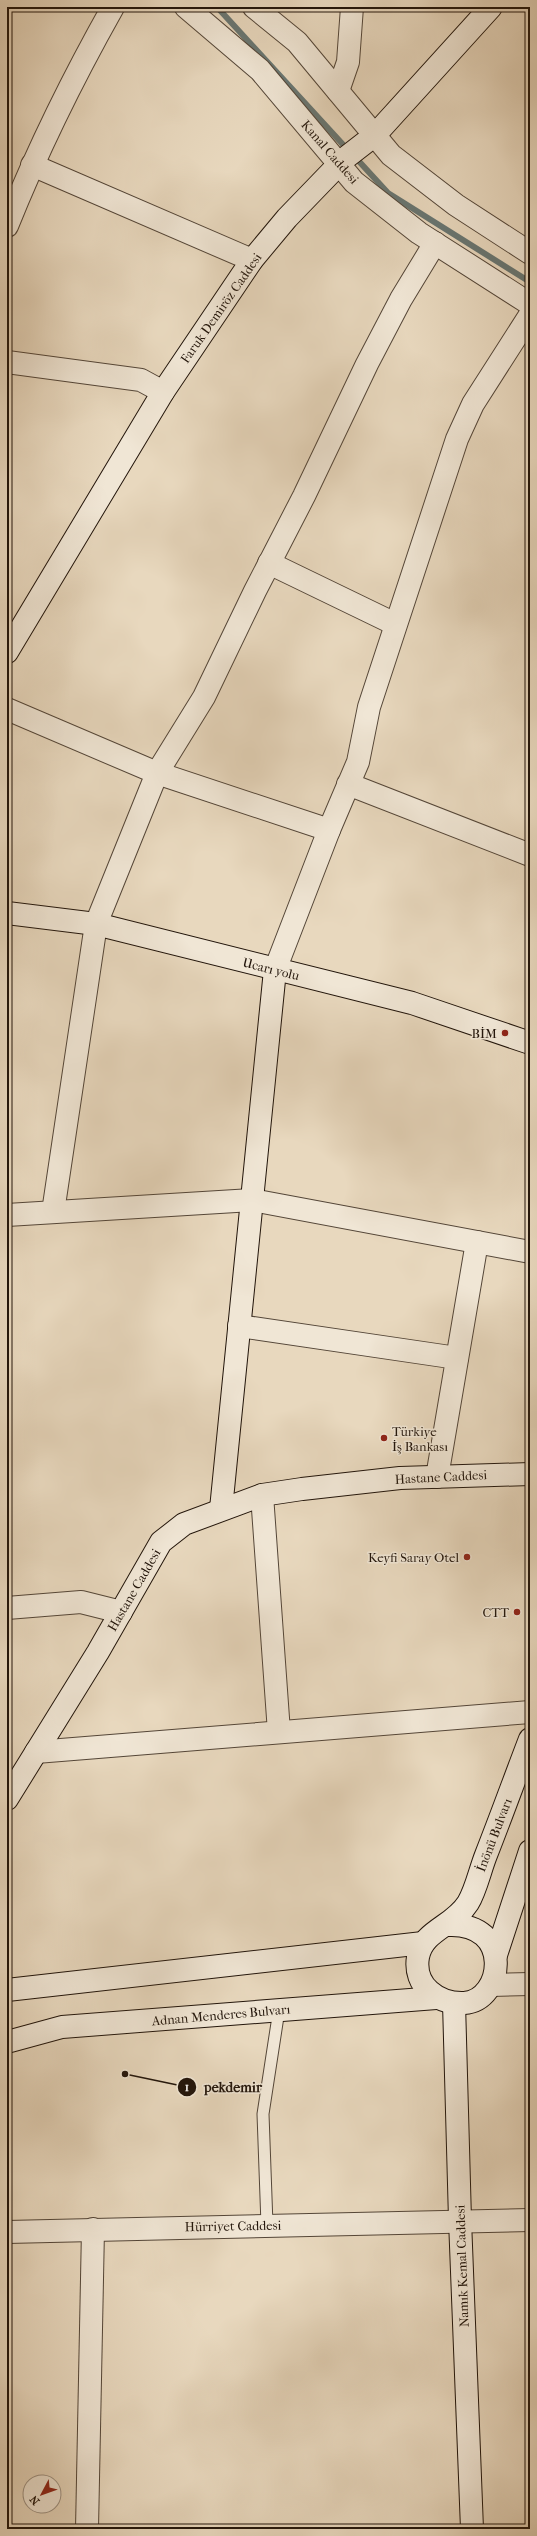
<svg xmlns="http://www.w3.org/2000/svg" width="537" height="2536" viewBox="0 0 537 2536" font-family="'IM FELL French Canon',serif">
  <rect width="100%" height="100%" fill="#e8d8be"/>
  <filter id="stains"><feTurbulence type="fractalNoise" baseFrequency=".005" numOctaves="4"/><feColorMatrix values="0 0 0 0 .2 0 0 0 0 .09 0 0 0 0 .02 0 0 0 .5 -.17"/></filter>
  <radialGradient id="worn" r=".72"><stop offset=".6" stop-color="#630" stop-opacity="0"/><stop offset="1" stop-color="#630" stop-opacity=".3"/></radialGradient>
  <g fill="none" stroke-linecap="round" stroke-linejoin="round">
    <g stroke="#697773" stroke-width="6">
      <polyline points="217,7 348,150"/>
      <polyline points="355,157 388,193 530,282"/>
    </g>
    <g stroke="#544638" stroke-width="13">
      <polyline id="lane" points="267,2225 263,2114 279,2010"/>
    </g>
    <g stroke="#544638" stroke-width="24">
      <g id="street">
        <polyline points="186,7 260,70 354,182 419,233 530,304"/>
        <polyline points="254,7 297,42 391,155 456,205 530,253"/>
        <polyline points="338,91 348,62 352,7"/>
        <polyline points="32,165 252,260"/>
        <path d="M7,226C37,151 73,78 113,7"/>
        <polyline points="7,362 141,380 163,392"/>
        <polyline points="269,563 395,624"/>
        <polyline points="7,709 157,773 329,830"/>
        <polyline points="348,784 530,855"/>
        <polyline points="275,970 329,830 358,762 369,707 457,439 473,404 530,315"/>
        <polyline points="53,1212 96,924 157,773 204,697 255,591 304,496 367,364 401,299 435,243"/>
        <polyline points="7,1215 252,1200 530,1252"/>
        <polyline points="239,1326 457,1358"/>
        <polyline points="437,1477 477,1242"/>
        <polyline points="262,1495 279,1732"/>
        <polyline points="7,1608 81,1602 121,1612"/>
        <polyline points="36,1752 530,1712"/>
        <polyline points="491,1985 530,1984"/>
        <polyline points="7,2232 530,2220"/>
        <polyline points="87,2529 93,2229"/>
      </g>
    </g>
    <g stroke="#22150b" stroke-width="24">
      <g id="secondary">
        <polyline points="7,652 163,392 252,260 287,218 344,159 375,135 491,7"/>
        <polyline points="7,913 96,924 412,1003 530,1043"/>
        <polyline points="221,1509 275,970"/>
        <polyline points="7,1799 98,1652 161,1542 184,1524 262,1495 302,1489 400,1478 530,1474"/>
        <path d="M448,1925C514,1922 504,2001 464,2003C438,2004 413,1986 418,1957C423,1930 453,1927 468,1903C476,1890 480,1870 486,1855C501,1817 515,1778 530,1739"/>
        <polyline points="496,1955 530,1851"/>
        <polyline points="7,1990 423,1943"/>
        <polyline points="454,2003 460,2220 472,2529"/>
        <polyline points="7,2042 62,2027 436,1998"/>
      </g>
    </g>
    <use href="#lane" stroke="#f0e6d5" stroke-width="11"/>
    <use href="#street" stroke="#f0e6d5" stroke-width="22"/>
    <use href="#secondary" stroke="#f0e6d5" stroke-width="22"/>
  </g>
  <g fill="#8f2418" stroke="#f0e6d5" stroke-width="1.5">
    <circle cx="505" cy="1033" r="4"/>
    <circle cx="384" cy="1438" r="4"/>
    <circle cx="467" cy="1557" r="4"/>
    <circle cx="517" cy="1612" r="4"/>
  </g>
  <g text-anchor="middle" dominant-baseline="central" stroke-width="3" stroke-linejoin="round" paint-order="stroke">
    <g font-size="13" fill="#22150b" stroke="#f0e6d5">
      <text transform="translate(330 152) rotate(49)">Kanal Caddesi</text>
      <text transform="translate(221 308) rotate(-55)">Faruk Demiröz Caddesi</text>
      <text transform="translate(271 969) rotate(14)">Ucarı yolu</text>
      <text transform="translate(441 1477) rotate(-3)">Hastane Caddesi</text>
      <text transform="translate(134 1590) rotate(-60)">Hastane Caddesi</text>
      <text transform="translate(494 1835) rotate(-69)">İnönü Bulvarı</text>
      <text transform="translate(221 2015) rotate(-5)">Adnan Menderes Bulvarı</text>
      <text transform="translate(233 2226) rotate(-1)">Hürriyet Caddesi</text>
      <text transform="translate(462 2266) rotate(-92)">Namık Kemal Caddesi</text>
    </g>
    <g font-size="13" fill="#22150b" stroke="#f0e6d5" text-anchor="end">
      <text x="497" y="1033">BİM</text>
      <text x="392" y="1431" text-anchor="start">Türkiye<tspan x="392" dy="15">İş Bankası</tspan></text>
      <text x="459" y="1557">Keyfi Saray Otel</text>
      <text x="509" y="1612">CTT</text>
    </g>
  </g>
  <path fill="none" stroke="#22150b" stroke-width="1.5" d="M125 2074L187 2087"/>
  <g fill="#22150b" stroke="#f0e6d5" stroke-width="1.5">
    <circle cx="125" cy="2074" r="4"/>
    <circle cx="187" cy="2087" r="10"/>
  </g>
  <g font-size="12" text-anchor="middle" font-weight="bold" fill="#fff">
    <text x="187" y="2091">1</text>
  </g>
  <g font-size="14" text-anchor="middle" font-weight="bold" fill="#22150b" stroke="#f0e6d5" stroke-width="3" stroke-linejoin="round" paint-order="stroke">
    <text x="233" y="2092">pekdemir</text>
  </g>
  <rect width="537" height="2536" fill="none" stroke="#e8d8be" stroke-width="24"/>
  <rect x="8" y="8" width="521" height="2520" fill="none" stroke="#22150b" stroke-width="2"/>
  <rect x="12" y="12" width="513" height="2512" fill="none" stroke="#22150b"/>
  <g transform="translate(42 2494) rotate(229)"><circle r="19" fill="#f0e6d5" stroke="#9e9284"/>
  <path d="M0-3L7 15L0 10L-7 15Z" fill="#8f2418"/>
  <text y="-6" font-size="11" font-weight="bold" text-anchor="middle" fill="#22150b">N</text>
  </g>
  <rect width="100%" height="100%" filter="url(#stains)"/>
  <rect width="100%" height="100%" fill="url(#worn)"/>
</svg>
